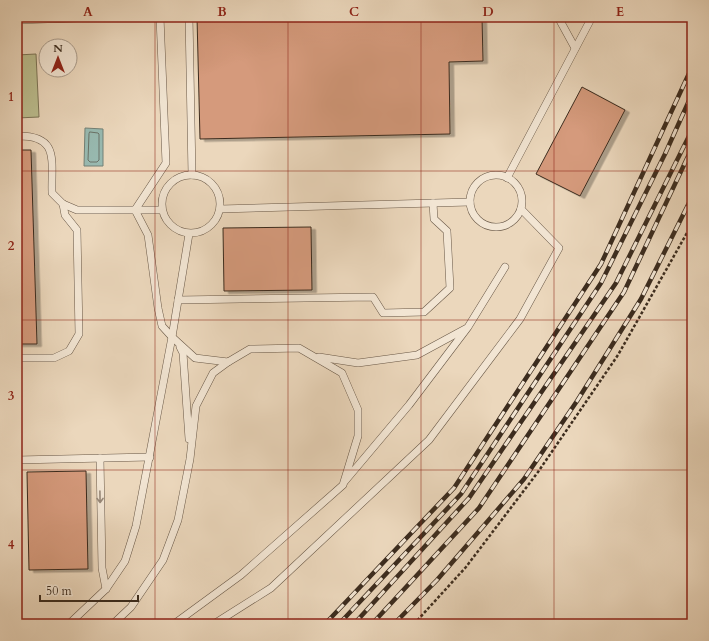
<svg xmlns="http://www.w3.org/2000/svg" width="709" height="641" viewBox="0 0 709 641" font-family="Cardo,serif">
  <defs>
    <filter id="shadow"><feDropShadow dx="4.5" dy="2.5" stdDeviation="0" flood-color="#0004"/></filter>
  </defs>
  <rect width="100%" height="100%" fill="#ebd7bc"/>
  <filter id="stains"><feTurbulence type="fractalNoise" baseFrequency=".005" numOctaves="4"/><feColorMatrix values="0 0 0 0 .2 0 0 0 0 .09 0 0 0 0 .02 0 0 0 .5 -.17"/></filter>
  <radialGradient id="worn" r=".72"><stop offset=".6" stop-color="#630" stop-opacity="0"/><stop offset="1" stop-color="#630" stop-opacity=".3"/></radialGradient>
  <polygon fill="#bbbd8e" stroke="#7c7456" points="36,54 39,117 17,118 17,55"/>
  <polygon fill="#98bab1" stroke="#738176" points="85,128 103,129 103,166 84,166"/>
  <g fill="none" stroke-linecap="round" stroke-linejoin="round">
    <polygon stroke="#6a7368" stroke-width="1" points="90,132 98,133 99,134 99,160 97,162 90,162 88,160 89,134"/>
  </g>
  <g fill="#d59a7c" stroke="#3c2c1e" filter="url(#shadow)">
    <polygon points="197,17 482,17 483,61 449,62 450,134 200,139"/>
    <polygon points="582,87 625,110 580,196 536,174"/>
    <polygon points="17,150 31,150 37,344 17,344"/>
    <polygon points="311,227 312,290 224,291 223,228"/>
    <polygon points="86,471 88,569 29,570 27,472"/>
  </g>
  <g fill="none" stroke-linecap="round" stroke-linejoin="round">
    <g stroke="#685746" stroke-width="8">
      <g id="lane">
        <polyline points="160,17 166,163 135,210 148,235 158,308 162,326 172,337 195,358 228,362 250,349 299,348 342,373 358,410 358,436 343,485 241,575 174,624"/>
        <polyline points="189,17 192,175"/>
        <polyline points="558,17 575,48"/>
        <polyline points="17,20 78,18"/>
        <path d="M17,136C60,135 51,161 52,193L63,204L77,210H162"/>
        <circle cx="496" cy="201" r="26"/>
        <circle cx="191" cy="204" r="29"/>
        <polyline points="507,178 592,17"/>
        <polyline points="220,209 470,202"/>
        <polyline points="178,300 373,297 383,313 424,312 450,288 447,231 434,219 433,203"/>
        <polyline points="180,347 183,353 189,439"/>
        <polyline points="319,357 358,363 417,355 465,329"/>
        <polyline points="17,358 54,358 69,351 79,334 77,230 65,215 63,204"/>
        <polyline points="100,458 102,568 106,589"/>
        <polyline points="17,460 17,624"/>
        <polyline points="17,460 150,457"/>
        <polyline points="345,481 409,405 468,327 505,267"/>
        <polyline points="69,624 106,589 125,561 136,526 172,337 189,234"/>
        <polyline points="113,624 131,607 163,560 178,520 190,459 196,406 213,373 228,362"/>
        <polyline points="214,624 271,588 429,440 520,319 559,248 521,209"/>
      </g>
    </g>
    <polyline stroke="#3c2c1e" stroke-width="2.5" stroke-dasharray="3 2" stroke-linecap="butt" points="414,624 466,567 538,472 618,355 692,224"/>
    <use href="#lane" stroke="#f2e5d3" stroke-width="7"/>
    <g stroke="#3c2c1e" stroke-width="4.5">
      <g id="rail">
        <polyline points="325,624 454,488 601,264 692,67"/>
        <polyline points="339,624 461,494 601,283 665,154 692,94"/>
        <polyline points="354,624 469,498 616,283 692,130"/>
        <polyline points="372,624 479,508 624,292 692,148"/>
        <polyline points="394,624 437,580 524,479 577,401 641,299 692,197"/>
      </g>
    </g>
    <use href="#rail" stroke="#f2e5d3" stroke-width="3" stroke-dasharray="9" stroke-linecap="butt"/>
  </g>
  <defs><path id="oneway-shaft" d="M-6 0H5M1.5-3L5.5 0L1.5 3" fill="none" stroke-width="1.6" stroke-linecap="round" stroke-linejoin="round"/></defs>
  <use stroke="#978878" href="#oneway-shaft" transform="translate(100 497) rotate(89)"/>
  <path fill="none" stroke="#8f2418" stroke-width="1" stroke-opacity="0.55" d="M155,17V624M288,17V624M421,17V624M554,17V624M17,171H692M17,320H692M17,470H692"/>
  <rect width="709" height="641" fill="none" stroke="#ebd7bc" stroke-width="44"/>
  <g transform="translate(58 58)"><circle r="19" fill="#f2e5d3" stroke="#a99b8b"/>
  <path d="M0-3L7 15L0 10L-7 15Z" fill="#8f2418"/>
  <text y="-6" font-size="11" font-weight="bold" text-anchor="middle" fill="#3c2c1e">N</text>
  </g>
  <path d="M40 595v6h98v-6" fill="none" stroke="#3c2c1e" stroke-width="2"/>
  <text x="46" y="595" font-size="12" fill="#3c2c1e" stroke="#f2e5d3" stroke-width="3" paint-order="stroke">50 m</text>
  <rect x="22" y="22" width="665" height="597" fill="none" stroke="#8f2418" stroke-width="1.5"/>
  <g font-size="13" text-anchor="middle" font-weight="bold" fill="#8f2418">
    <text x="88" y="16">A</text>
    <text x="222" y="16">B</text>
    <text x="354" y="16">C</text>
    <text x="488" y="16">D</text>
    <text x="620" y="16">E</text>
    <text x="11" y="101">1</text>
    <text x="11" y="250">2</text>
    <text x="11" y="400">3</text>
    <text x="11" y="549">4</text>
  </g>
  <rect width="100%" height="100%" filter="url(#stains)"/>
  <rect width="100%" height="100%" fill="url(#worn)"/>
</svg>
